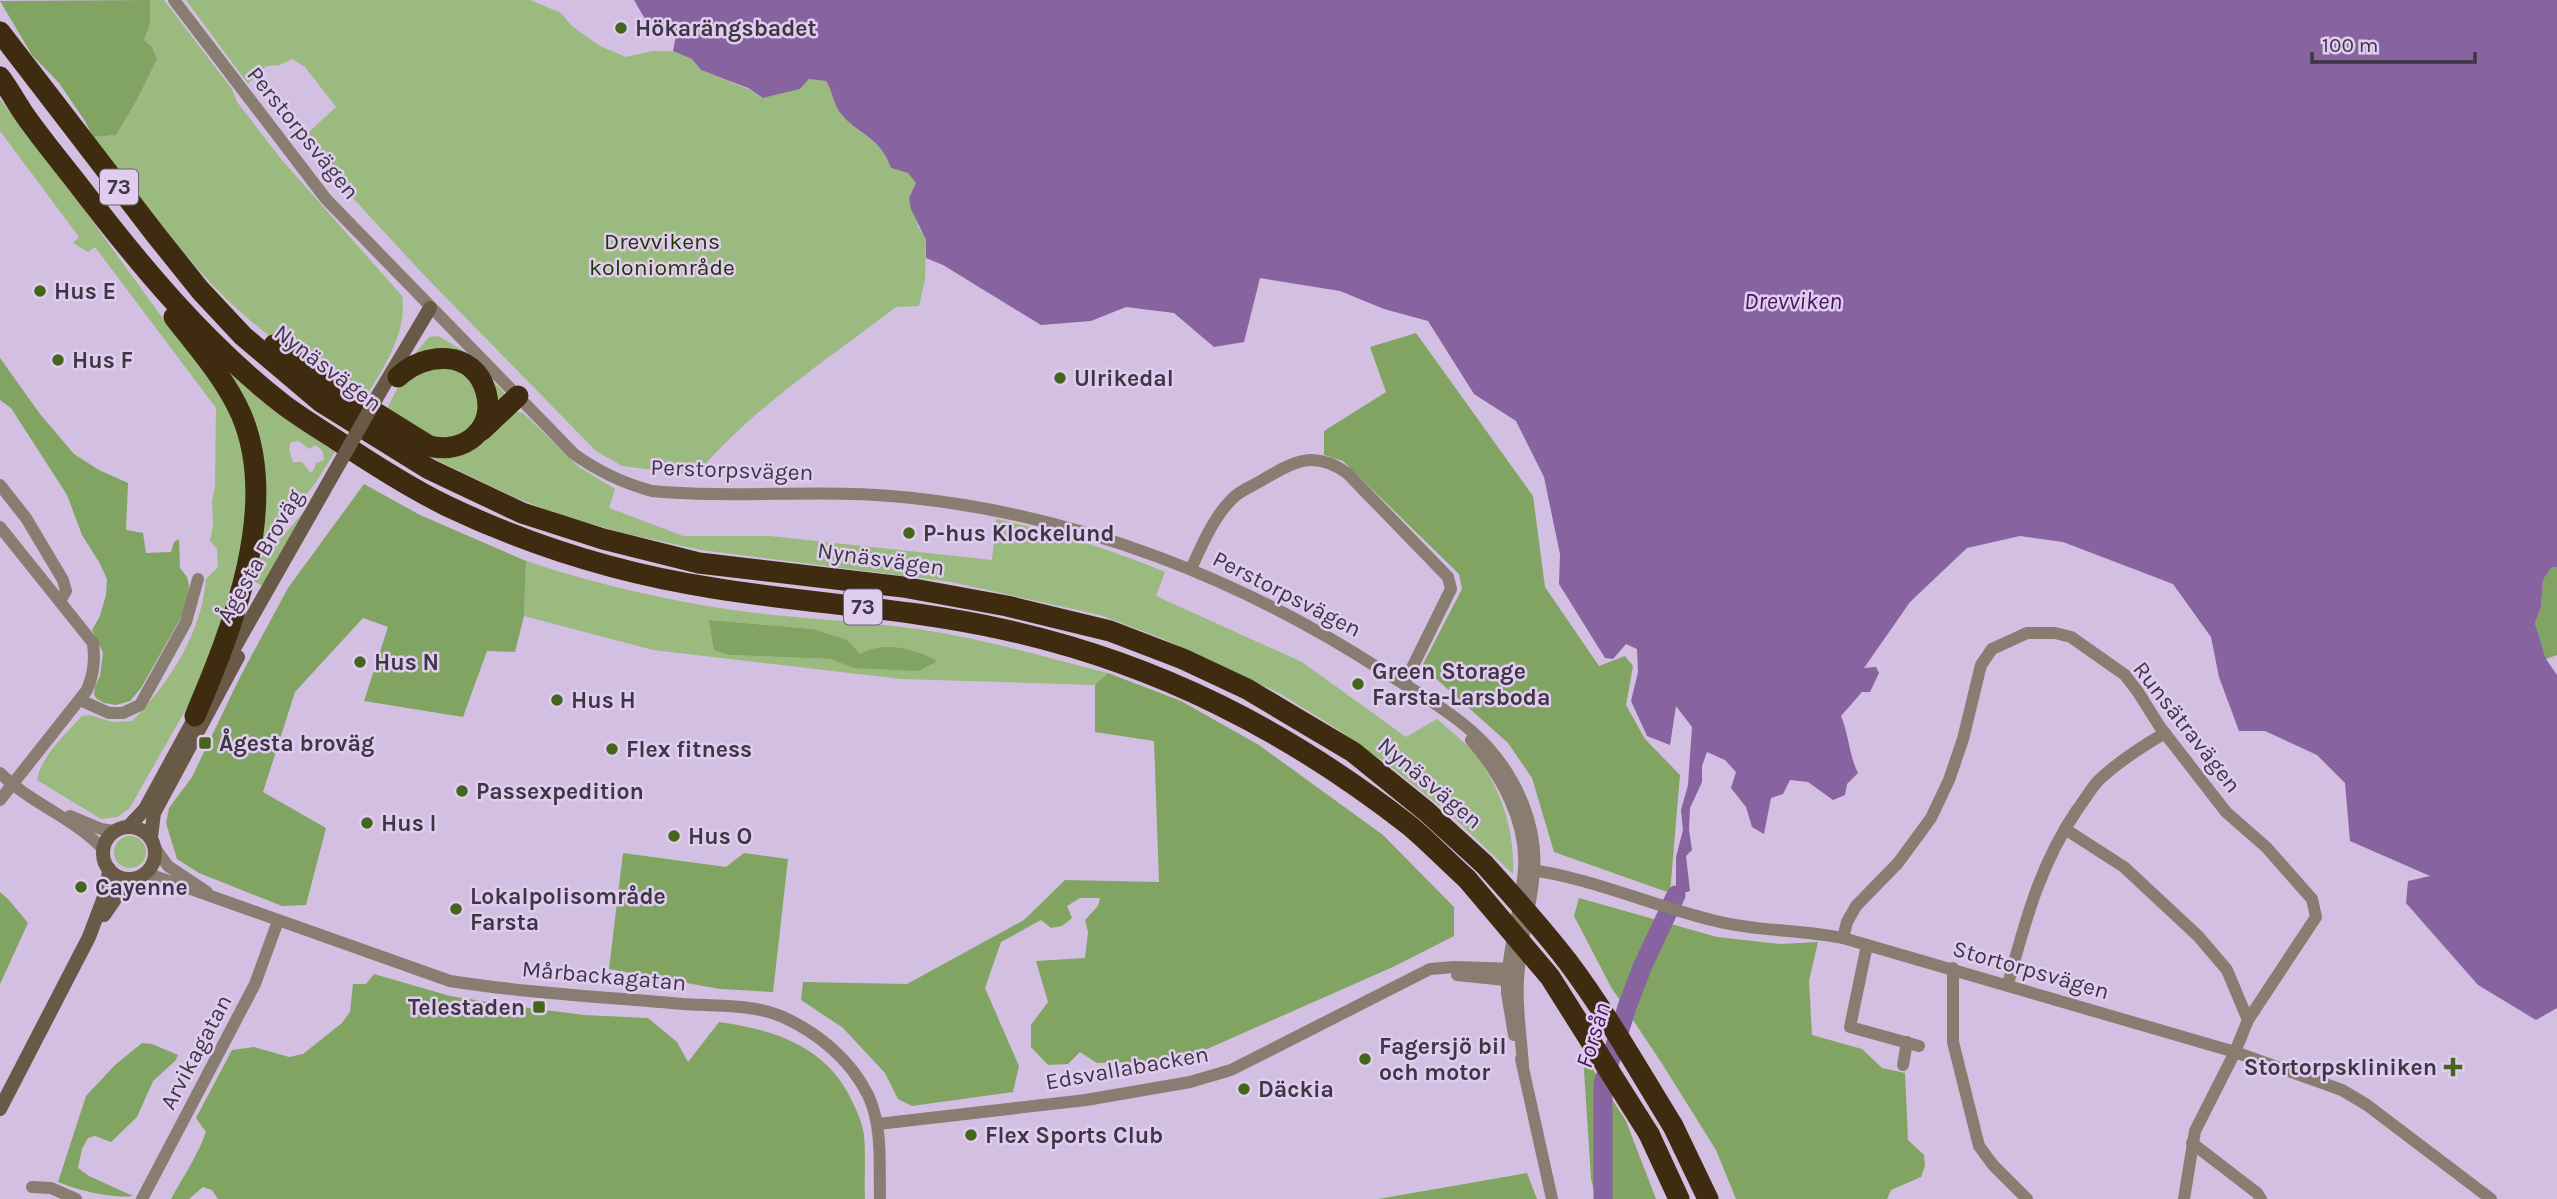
<svg xmlns="http://www.w3.org/2000/svg" width="2557" height="1199" viewBox="0 0 2557 1199" font-family="Karla,sans-serif">
  <rect width="100%" height="100%" fill="#d3bfe1"/>
  <g fill="#9aba7f" fill-rule="evenodd">
    <path d="M150,0H164L232,89L237,102L281,159L402,296C408,333 382,371 363,401C318,372 273,342 234,306C180,256 138,194 93,137L116,135L137,100L157,59L152,47L143,40L150,24Z"/>
    <path d="M186,0H530L561,13L572,26L600,46L626,57L652,51H673L692,59L701,70L748,89L763,98L800,89L809,79L826,81C832,90 833,102 839,111C855,134 880,135 891,168L908,173L916,183L909,198L918,226L926,240L925,280L919,306L896,307C828,359 751,409 696,475L622,466L596,451L422,273L338,182L308,143L309,132L336,107L305,67L292,59L280,65L266,66L248,84Z"/>
    <path d="M0,99L72,193L161,316L190,349L238,418L250,507L214,660L129,809L117,817L101,819L37,780C41,756 66,734 82,716L90,715L113,722L132,721C169,684 202,632 206,579L218,567L217,549L210,541L213,526L212,501L215,486L216,408L95,247L88,252L73,243L79,237L0,131Z"/>
    <polygon points="438,336 462,350 503,391 506,398 493,414 484,377 414,355 429,337"/>
    <path d="M214,355L296,426L335,452L314,485L256,555L261,515ZM298,441L310,449L315,445L322,450L324,460L316,463L313,471L310,472L302,462H293L289,449L291,442Z"/>
    <path d="M448,364L474,380L481,421L447,445L385,415C403,372 405,377 448,364Z"/>
    <path d="M517,412L523,413L579,467L615,489L609,508L683,536H770L992,560L996,519C1055,532 1109,549 1165,572L1156,596L1302,662L1406,737L1437,719C1448,729 1463,740 1473,752C1501,787 1515,830 1513,874L1451,815L1391,767L1334,727L1279,693L1161,638L1100,615L951,582L701,550L623,533L566,517L516,498L424,454L501,422Z"/>
    <polygon points="313,501 267,584 261,585 255,582 252,575 255,562 271,550"/>
    <path d="M526,561C599,585 672,602 748,612C804,619 861,621 917,629C981,638 1045,657 1108,673L1095,685L901,679L653,650L524,616ZM709,620L813,629L860,654L853,668L832,659L729,655Z"/>
    <circle cx="130" cy="852" r="16"/>
  </g>
  <g fill="#82a462">
    <polygon points="150,0 150,24 144,40 152,47 157,59 137,100 116,135 93,137 85,121 59,83 32,55 0,1"/>
    <polygon points="1416,333 1533,496 1545,587 1599,666 1625,656 1633,666 1626,705 1645,739 1680,775 1670,893 1554,852 1532,778 1508,743 1422,666 1462,589 1459,574 1343,461 1324,455 1324,431 1386,392 1370,347"/>
    <polygon points="0,358 40,414 74,454 99,470 128,483 126,530 143,533 146,553 171,552 174,542 179,539 180,568 187,577 189,586 187,607 141,688 130,701 116,705 104,703 97,699 94,695 95,686 100,676 103,653 92,630 100,616 106,595 107,579 99,562 82,535 67,495 11,408 0,400"/>
    <polygon points="364,484 420,515 526,561 524,616 515,652 487,651 463,717 364,701 388,627 363,618 295,692 263,792 326,828 306,905 282,906 199,873 177,859 166,823 169,808 192,777 240,677 288,588"/>
    <polygon points="2557,567 2557,655 2546,659 2535,623 2541,607 2543,580 2551,568"/>
    <path d="M709,620L813,629L847,640L860,654C884,641 913,648 937,661L919,671L853,668L831,659L729,655L714,650Z"/>
    <polygon points="1108,673 1181,701 1259,745 1383,835 1454,907 1454,936 1395,966 1180,1061 1097,1063 1080,1052 1068,1064 1048,1065 1031,1047 1031,1025 1048,1002 1036,961 1085,958 1088,932 1085,920 1098,906 1100,898 1080,898 1067,906 1072,918 1062,926 1051,928 1041,920 1001,942 985,988 1019,1066 1013,1092 912,1106 898,1099 885,1073 843,1028 801,1000 803,982 907,984 1024,920 1065,880 1159,882 1154,741 1095,732 1095,685"/>
    <polygon points="623,853 726,867 744,853 788,859 773,992 720,989 609,969"/>
    <polygon points="0,892 9,900 28,923 0,984"/>
    <polygon points="1579,898 1717,937 1781,944 1818,942 1809,981 1812,1035 1862,1049 1882,1068 1905,1073 1908,1140 1924,1155 1925,1166 1921,1177 1891,1190 1887,1199 1736,1199 1716,1150 1661,1062 1611,987 1574,916"/>
    <path d="M374,974L450,996L514,1006L584,1015L648,1018L677,1042L688,1062L719,1022C771,1029 823,1045 849,1095C855,1107 862,1121 864,1135C866,1156 864,1178 865,1199H218L212,1190L203,1187L189,1199H171C183,1177 198,1155 206,1132L196,1118L232,1050L254,1047L289,1057L303,1054L342,1023L350,1012L353,984H366Z"/>
    <path d="M142,1043L152,1044L178,1055L175,1061L153,1081L137,1117L111,1142L95,1136L88,1138L82,1149L78,1168L89,1176L133,1196C114,1199 77,1190 58,1182L86,1096L115,1065Z"/>
    <polygon points="1583,1054 1626,1121 1656,1199 1596,1199 1591,1179"/>
    <polygon points="1527,1173 1537,1199 1378,1199"/>
  </g>
  <path fill="#87639f" d="M634,0H2557V567L2551,568L2543,580L2541,607L2535,623L2546,659L2557,675V1008L2536,1020L2478,985L2406,903L2408,881L2430,876L2350,841L2345,783L2317,755L2265,731H2239L2219,677L2211,637L2173,584L2063,542L2020,536L1967,548L1910,602L1864,668L1876,667L1879,673L1870,692H1862L1841,716C1849,735 1849,755 1858,773L1847,784L1845,795L1833,800L1808,782L1790,780L1783,794L1771,798L1764,834L1752,827L1746,807L1731,788L1736,772L1725,760L1707,752L1702,766V782L1690,808L1689,830L1692,850L1686,856L1690,891L1676,895V857L1683,830L1681,810L1688,785L1692,727L1676,706L1670,745L1647,736L1631,701L1638,672L1637,649L1626,644L1613,659L1605,658L1559,584L1560,554L1544,477L1516,421L1474,394L1428,321L1384,309L1340,291L1260,278L1244,342L1214,347L1174,313L1126,307L1091,321L1041,325L943,265L926,258V240L911,209L909,198L916,183L908,173L891,168C880,135 855,134 839,111C833,102 832,90 826,81L809,79L800,89L763,98L748,88L701,70L692,59L673,51L676,35L672,30L645,19Z"/>
  <g fill="none" stroke-linecap="round" stroke-linejoin="round">
    <polyline stroke="#87639f" stroke-width="19" points="1603,1199 1603,1084 1627,1007 1643,965 1676,895"/>
    <g stroke="#887d70" stroke-width="12">
      <path d="M174,0L326,199L574,454C599,472 622,483 652,491C739,499 826,488 912,498C1081,516 1241,579 1383,671C1443,709 1495,734 1523,804C1548,866 1525,906 1519,968C1515,1000 1521,1034 1523,1066"/>
      <polyline points="0,485 26,518 63,580 66,591 60,601"/>
      <path d="M0,527L93,643C95,660 94,673 87,690L0,800"/>
      <path d="M1191,569C1202,545 1213,518 1232,499C1240,490 1253,486 1264,479C1295,461 1314,450 1347,473L1448,577L1451,589L1404,684"/>
      <polyline points="80,700 109,713 123,713 140,705 186,622 198,579"/>
      <path d="M1471,740C1501,775 1527,821 1524,868C1522,906 1509,943 1507,981V993L1514,1035"/>
      <path d="M0,773C30,803 74,818 103,849"/>
      <polyline points="70,816 101,829 114,831"/>
      <polyline points="2065,829 2124,867 2198,936 2227,970 2248,1020"/>
      <polyline points="155,848 168,866 207,892"/>
      <path d="M1524,869C1590,877 1652,906 1716,921C1758,932 1801,929 1843,938L2235,1052L2342,1090L2367,1105L2491,1199"/>
      <path d="M146,873L450,981C527,993 605,997 683,1004C714,1006 754,1004 783,1017C818,1033 850,1059 868,1095C883,1127 879,1164 880,1199"/>
      <polyline points="1843,938 1847,922 1856,906 1898,863 1931,818 1949,780 1963,739 1981,665 1992,649 2027,633 2055,633 2071,637 2125,675 2138,692 2160,727 2226,812 2266,847 2312,899 2316,917 2248,1020 2235,1052 2195,1131 2184,1199"/>
      <polyline points="1867,945 1850,1027 1919,1046"/>
      <polyline points="1953,968 1953,1042 1979,1146 1993,1165 2027,1199"/>
      <polyline points="1457,975 1515,981"/>
      <path d="M2008,984C2025,922 2040,864 2077,810C2084,801 2091,788 2099,780C2119,761 2141,747 2165,733"/>
      <polyline points="1521,1059 1552,1199"/>
      <polyline points="1903,1065 1907,1042"/>
      <polyline points="878,1124 1086,1100 1190,1082 1231,1070 1430,969 1454,967 1518,969"/>
      <polyline points="2192,1143 2257,1193 2261,1199"/>
      <polyline points="32,1187 51,1188 76,1199"/>
      <polyline points="142,1199 255,984 278,921"/>
    </g>
    <g stroke="#695947" stroke-width="14">
      <polyline points="380,392 430,308"/>
      <polyline points="224,666 339,464"/>
      <polyline points="129,826 145,809 200,708"/>
      <circle cx="129" cy="853" r="26"/>
      <polyline points="151,837 154,813 238,657"/>
      <polyline points="104,915 117,896 133,879"/>
      <polyline points="0,1109 89,937 107,889 109,869"/>
    </g>
    <g stroke="#3f2b0f" stroke-width="21">
      <polyline points="0,32 156,235 200,290 243,336 321,402 429,469 522,513 603,539 699,563 903,587 1007,606 1110,631 1183,659 1247,689 1353,752 1426,811 1484,864"/>
      <path d="M0,77C9,89 16,102 24,114C40,137 59,160 77,183C138,263 204,343 284,405C300,417 318,428 335,439C371,463 408,487 447,506C531,546 622,574 713,588C810,604 910,608 1006,630C1158,664 1287,730 1410,826C1430,843 1448,862 1467,879"/>
      <path d="M174,317C198,348 225,378 241,414C281,507 232,629 195,716"/>
      <path d="M274,345L310,372L429,446C464,455 496,429 486,392C474,349 425,351 398,377"/>
      <polyline points="482,430 518,396"/>
      <polyline points="1673,1126 1708,1199"/>
      <polyline points="1649,1134 1679,1199"/>
    </g>
    <polyline stroke="#695947" stroke-width="14" points="339,464 380,392"/>
    <g stroke="#3f2b0f" stroke-width="21">
      <path d="M1484,864C1513,896 1542,928 1568,962C1607,1014 1639,1071 1673,1126"/>
      <polyline points="1467,879 1550,977 1649,1134"/>
    </g>
  </g>
  <g fill="#43651c" stroke="#e0ccee" stroke-width="2.5">
    <circle cx="621" cy="28" r="7"/>
    <circle cx="40" cy="291" r="7"/>
    <circle cx="58" cy="360" r="7"/>
    <circle cx="1060" cy="378" r="7"/>
    <circle cx="909" cy="533" r="7"/>
    <circle cx="360" cy="662" r="7"/>
    <circle cx="1358" cy="684" r="7"/>
    <circle cx="557" cy="700" r="7"/>
    <rect x="198" y="736" width="14" height="14" rx="3.5"/>
    <circle cx="612" cy="749" r="7"/>
    <circle cx="462" cy="791" r="7"/>
    <circle cx="367" cy="823" r="7"/>
    <circle cx="674" cy="836" r="7"/>
    <circle cx="81" cy="887" r="7"/>
    <circle cx="456" cy="909" r="7"/>
    <rect x="532" y="1000" width="14" height="14" rx="3.5"/>
    <circle cx="1365" cy="1059" r="7"/>
    <path d="M2449.5 1056.5h7v7h7v7h-7v7h-7v-7h-7v-7h7z"/>
    <circle cx="1244" cy="1089" r="7"/>
    <circle cx="971" cy="1135" r="7"/>
  </g>
  <g text-anchor="middle" dominant-baseline="central" stroke-width="5" stroke-linejoin="round" paint-order="stroke">
    <g fill="#e0ccee" stroke="#6f6377" stroke-width="2">
      <rect x="100" y="169.5" width="38" height="35" rx="5"/>
      <rect x="844" y="589.5" width="38" height="35" rx="5"/>
    </g>
    <g font-size="21" font-weight="bold" fill="#3e3644">
      <text x="119" y="187">73</text>
      <text x="863" y="607">73</text>
    </g>
    <g font-size="23" font-weight="bold" fill="#3e3644" stroke="#e0ccee" text-anchor="start">
      <text x="635" y="28">Hökarängsbadet</text>
      <text x="54" y="291">Hus E</text>
      <text x="72" y="360">Hus F</text>
      <text x="1074" y="378">Ulrikedal</text>
      <text x="923" y="533">P-hus Klockelund</text>
      <text x="374" y="662">Hus N</text>
      <text x="1372" y="671">Green Storage<tspan x="1372" dy="26">Farsta-Larsboda</tspan></text>
      <text x="571" y="700">Hus H</text>
      <text x="219" y="743">Ågesta broväg</text>
      <text x="626" y="749">Flex fitness</text>
      <text x="476" y="791">Passexpedition</text>
      <text x="381" y="823">Hus I</text>
      <text x="688" y="836">Hus O</text>
      <text x="95" y="887">Cayenne</text>
      <text x="470" y="896">Lokalpolisområde<tspan x="470" dy="26">Farsta</tspan></text>
      <text x="525" y="1007" text-anchor="end">Telestaden</text>
      <text x="1379" y="1046">Fagersjö bil<tspan x="1379" dy="26">och motor</tspan></text>
      <text x="2437" y="1067" text-anchor="end">Stortorpskliniken</text>
      <text x="1258" y="1089">Däckia</text>
      <text x="985" y="1135">Flex Sports Club</text>
    </g>
    <g font-size="23" fill="#3e3644" stroke="#e0ccee">
      <text transform="translate(303 133) rotate(51)">Perstorpsvägen</text>
      <text transform="translate(328 368) rotate(37)">Nynäsvägen</text>
      <text transform="translate(732 470) rotate(2)">Perstorpsvägen</text>
      <text transform="translate(260 556) rotate(-60)">Ågesta Broväg</text>
      <text transform="translate(881 559) rotate(8)">Nynäsvägen</text>
      <text transform="translate(1287 594) rotate(27)">Perstorpsvägen</text>
      <text transform="translate(2187 727) rotate(52)">Runsätravägen</text>
      <text transform="translate(1430 783) rotate(40)">Nynäsvägen</text>
      <text transform="translate(2031 970) rotate(16)">Stortorpsvägen</text>
      <text transform="translate(604 976) rotate(5)">Mårbackagatan</text>
      <text transform="translate(196 1052) rotate(-62)">Arvikagatan</text>
      <text transform="translate(1127 1068) rotate(-10)">Edsvallabacken</text>
    </g>
    <g font-size="23" fill="#203705" stroke="#e0ccee">
      <text x="662" y="241">Drevvikens<tspan x="662" dy="26">koloniområde</tspan></text>
    </g>
    <g font-size="24" font-style="italic" fill="#46135f" stroke="#e0ccee">
      <text x="1793" y="301">Drevviken</text>
      <text transform="translate(1593 1035) rotate(-73)">Forsån</text>
    </g>
  </g>
  <path d="M2312 52v10h163v-10" fill="none" stroke="#3e3644" stroke-width="3.5"/>
  <text x="2322" y="52" font-size="21" fill="#3e3644" stroke="#e0ccee" stroke-width="5" paint-order="stroke">100 m</text>
</svg>
